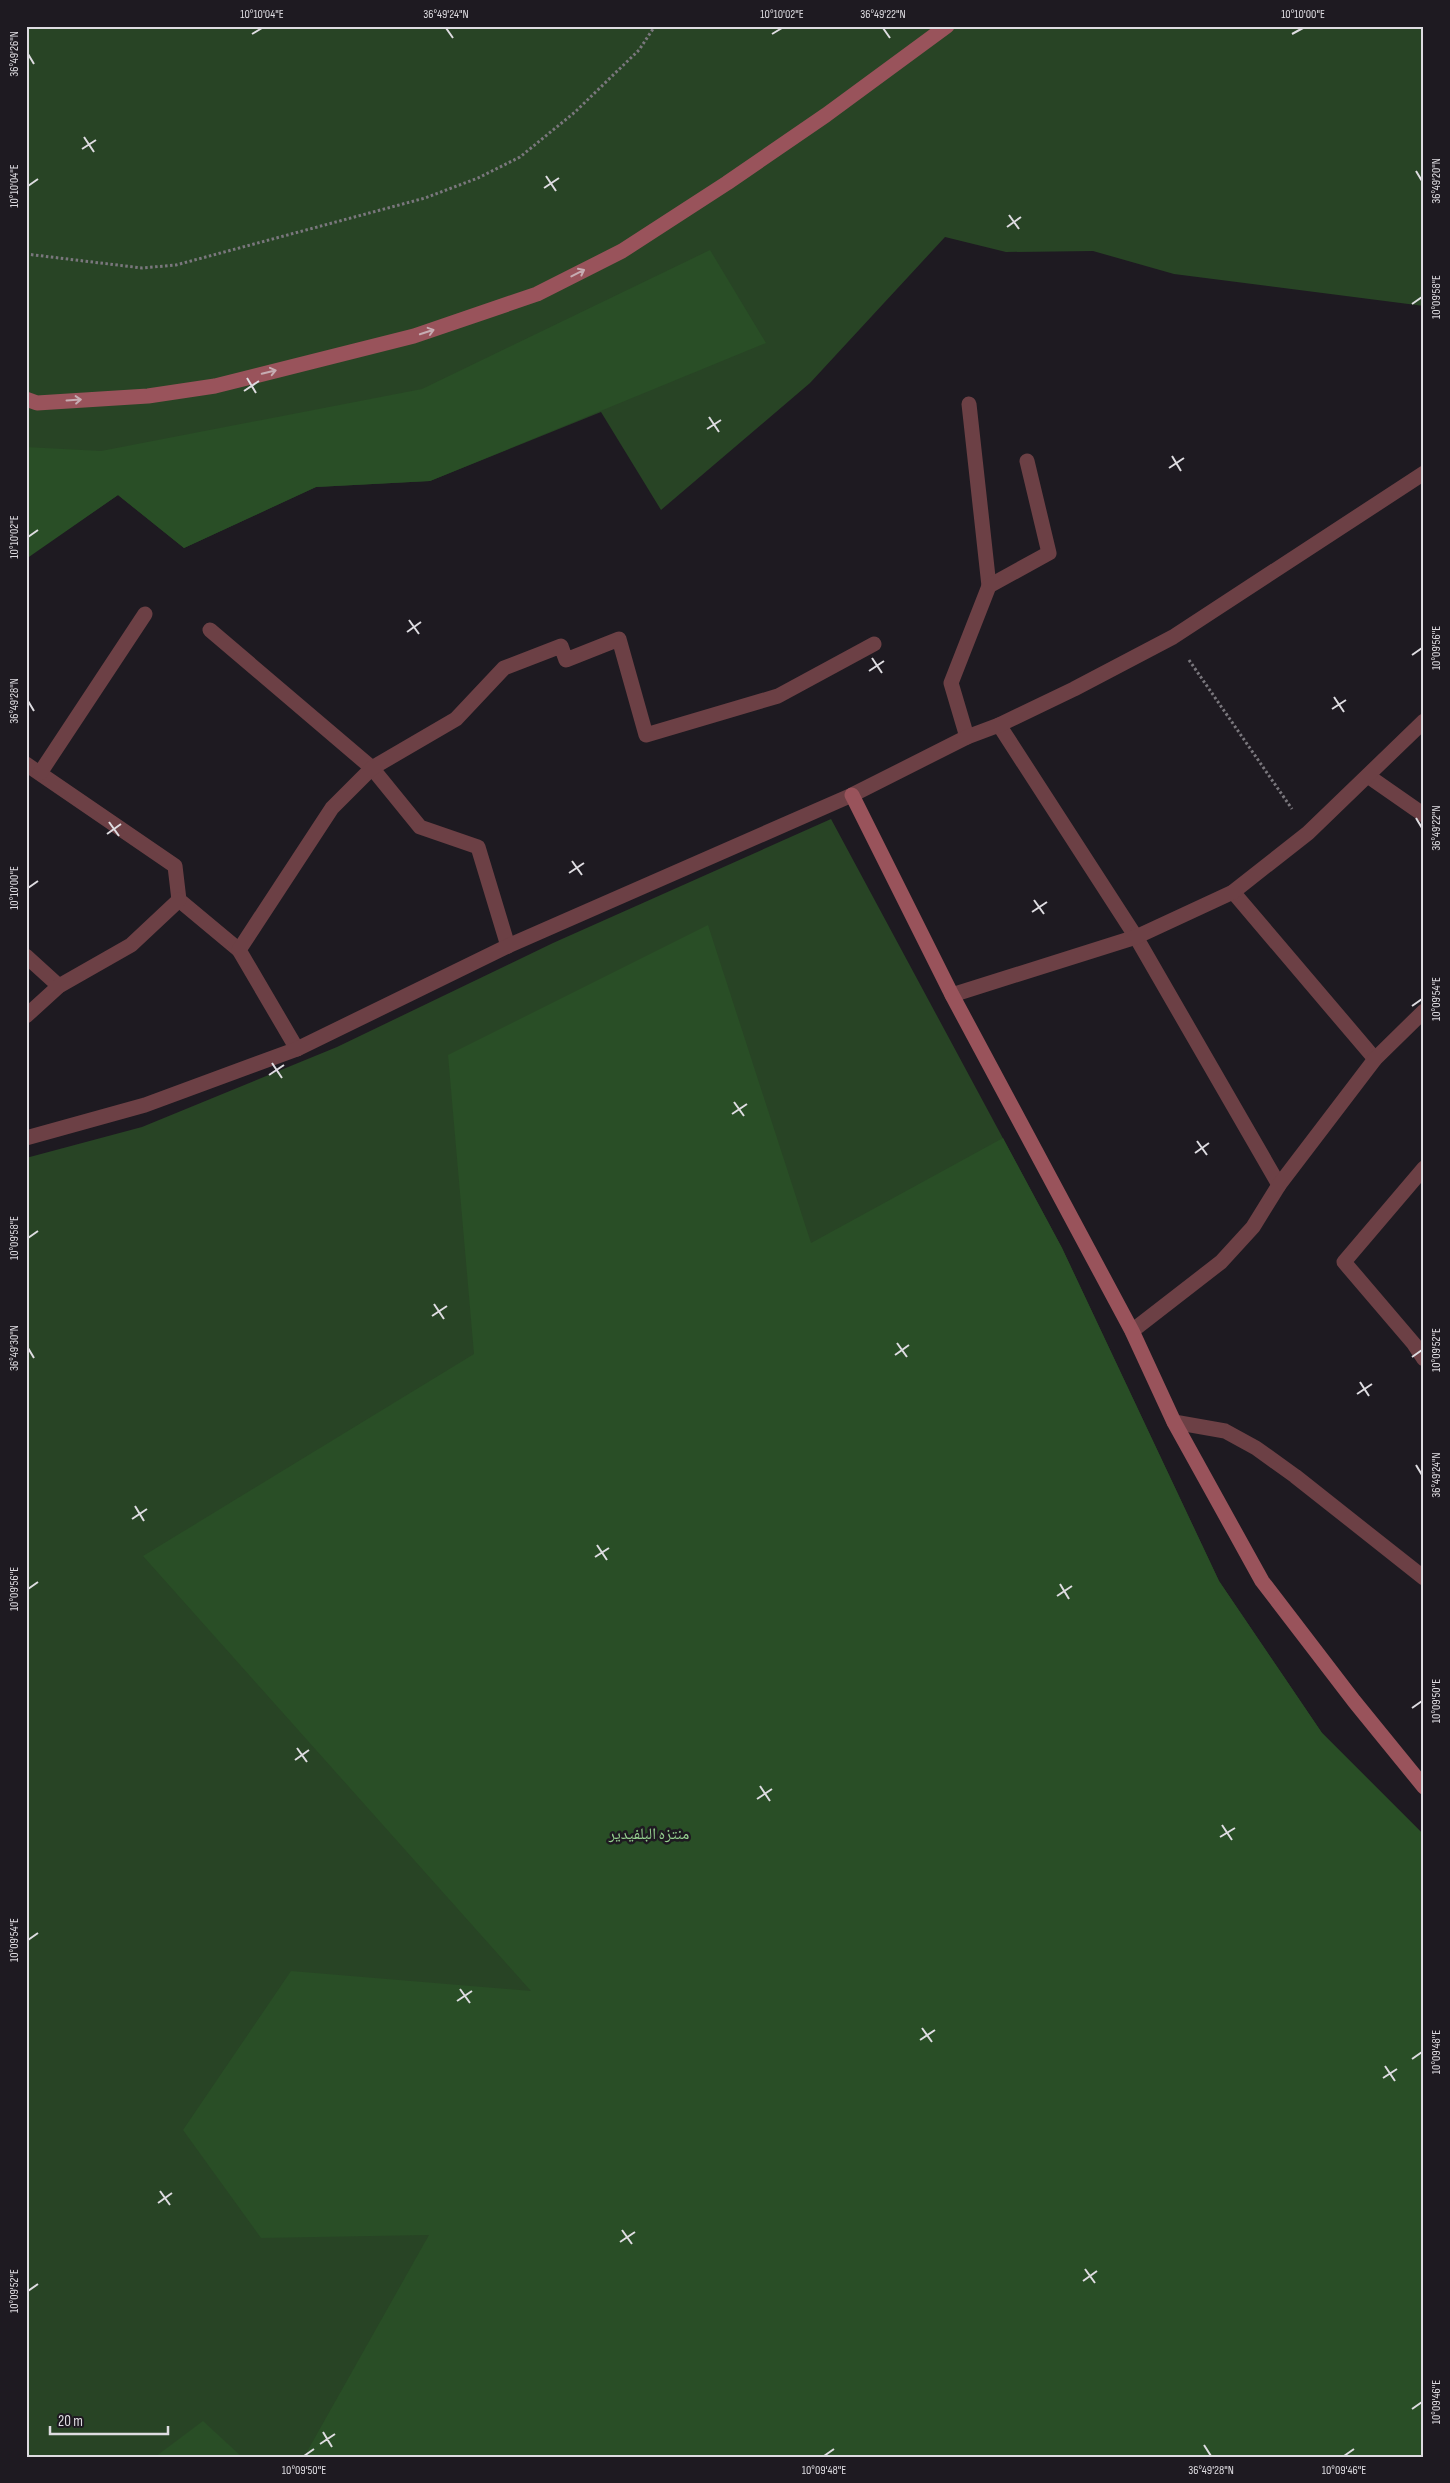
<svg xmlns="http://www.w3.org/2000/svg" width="1450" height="2483" viewBox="0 0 1450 2483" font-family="'Sofia Sans Condensed','Noto Naskh Arabic',sans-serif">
  <rect width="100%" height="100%" fill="#1e1a21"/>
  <g fill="#284425">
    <polygon points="26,26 1424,26 1424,306 1174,274 1093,251 1006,252 945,237 810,383 661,510 601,412 430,481 316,487 184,548 118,495 26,558"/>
    <polygon points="831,819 1062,1248 1219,1581 1322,1733 1424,1835 1424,2457 26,2457 26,1158 142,1127 337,1047 553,943"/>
  </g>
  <g fill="#294e26">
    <polygon points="710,250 766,343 430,481 316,487 184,548 118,495 26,559 26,447 101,451 422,389"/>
    <polygon points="708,925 811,1243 1003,1138 1062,1248 1219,1581 1322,1733 1424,1835 1424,2457 304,2457 429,2235 261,2238 183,2130 291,1971 531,1991 143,1556 474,1354 448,1055"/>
    <polygon points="203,2421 242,2457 155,2457"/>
  </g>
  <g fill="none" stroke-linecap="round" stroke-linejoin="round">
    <g stroke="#7a777d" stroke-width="3" stroke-dasharray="2.5 2.5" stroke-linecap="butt">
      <polyline points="26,254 142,268 176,265 425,198 478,178 520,157 575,112 639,50 655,26"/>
      <polyline points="1189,660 1292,809"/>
    </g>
    <g stroke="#6c4045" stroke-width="15">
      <polyline points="969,404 989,586"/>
      <polyline points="210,630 372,768 420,827 478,847 508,946"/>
      <polyline points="999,725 1136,937 1279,1185"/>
      <polyline points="967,737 951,683 989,586 1049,553 1027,461"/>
      <polyline points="26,764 175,866 179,900 239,950"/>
      <polyline points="40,773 145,614"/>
      <polyline points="1368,776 1424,815"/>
      <polyline points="1233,892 1375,1059"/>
      <polyline points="26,956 59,986"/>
      <polyline points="952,995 1136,937 1233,892 1308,833 1424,721"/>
      <polyline points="26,1016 59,986 131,945 179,900"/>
      <polyline points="297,1049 239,950 332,808 372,768 456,719 504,668 561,646 566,660 619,639 646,735 778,696 874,644"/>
      <polyline points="26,1138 145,1105 297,1049 508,946 852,795 967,737 999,725 1074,689 1173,637 1424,473"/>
      <polyline points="1424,1168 1344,1262 1414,1344 1424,1359"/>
      <polyline points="1132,1331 1221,1262 1253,1227 1279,1185 1375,1059 1424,1011"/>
      <polyline points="1174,1422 1225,1431 1256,1448 1295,1476 1424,1578"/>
    </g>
    <g stroke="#99535b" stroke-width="15">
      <polyline points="26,399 37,403 148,396 215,386 414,336 537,294 622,251 727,183 826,115 947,26"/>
      <polyline points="852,795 952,995 1132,1331 1174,1422 1262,1581 1354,1701 1424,1787"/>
    </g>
  </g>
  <defs><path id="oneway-shaft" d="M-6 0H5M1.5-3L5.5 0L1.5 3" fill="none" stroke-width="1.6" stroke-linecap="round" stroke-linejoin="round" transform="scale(1.25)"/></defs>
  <g stroke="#c6acb2">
    <use href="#oneway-shaft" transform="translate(578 273) rotate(-27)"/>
    <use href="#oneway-shaft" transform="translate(427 332) rotate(-18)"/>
    <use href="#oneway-shaft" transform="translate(269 372) rotate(-14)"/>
    <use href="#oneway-shaft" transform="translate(74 400) rotate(-4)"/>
  </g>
  <path fill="none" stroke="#dedce1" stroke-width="2" d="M446,28L453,38M883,28L890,38M252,34L262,28M772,34L782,28M1292,34L1303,28M28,54L34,64M84,137L94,152M82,149L96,140M1416,171L1422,181M546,176L556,191M28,186L38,179M544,188L559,178M1009,215L1019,229M1007,227L1021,217M1412,304L1422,297M247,378L256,393M244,391L259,381M709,417L719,432M707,429L721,420M1172,456L1181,471M1169,468L1184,458M28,537L38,530M409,620L419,634M407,632L421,622M1412,655L1422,648M872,658L882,673M869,671L884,661M1334,697L1344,712M28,701L34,711M1332,709L1346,700M1416,818L1422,828M109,822L119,836M107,834L121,824M572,861L582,875M569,873L584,863M28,888L38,881M1034,900L1044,914M1032,912L1047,902M1412,1006L1422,999M272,1063L282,1078M269,1075L284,1065M734,1102L744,1116M732,1114L747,1104M1197,1141L1207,1155M1195,1153L1209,1143M28,1238L38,1231M434,1304L444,1319M432,1316L447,1306M897,1343L907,1357M28,1348L34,1358M895,1355L909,1345M1412,1357L1422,1350M1360,1382L1369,1396M1357,1394L1372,1384M1416,1465L1422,1475M135,1506L144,1521M132,1519L147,1509M597,1545L607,1560M595,1557L609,1548M1060,1584L1069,1599M28,1589L38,1582M1057,1596L1072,1586M1412,1708L1422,1701M297,1748L307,1762M295,1760L309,1750M760,1786L770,1801M757,1799L772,1789M1222,1825L1232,1840M1220,1837L1235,1828M28,1940L38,1933M460,1989L470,2003M457,2001L472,1991M922,2028L932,2042M920,2040L935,2030M1412,2059L1422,2052M1385,2066L1395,2081M1383,2078L1397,2069M160,2191L170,2205M158,2203L172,2193M622,2230L632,2244M620,2242L635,2232M1085,2269L1095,2283M1083,2281L1097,2271M28,2291L38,2284M1412,2409L1422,2402M323,2432L332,2447M320,2444L335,2434M1204,2445L1211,2456M304,2456L314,2449M824,2456L834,2449M1344,2456L1354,2449"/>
  <g text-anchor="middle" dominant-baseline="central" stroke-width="5" stroke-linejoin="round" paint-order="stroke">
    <g font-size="16" fill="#97d291" stroke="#1e1a21">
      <text x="649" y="1834">منتزه البلفيدير</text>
    </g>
  </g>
  <rect width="1450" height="2483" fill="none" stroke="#1e1a21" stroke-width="55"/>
  <path d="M50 2426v8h118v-8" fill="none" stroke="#dedce1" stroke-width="2.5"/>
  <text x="58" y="2426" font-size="15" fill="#dedce1" stroke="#1e1a21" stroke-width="4" paint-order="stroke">20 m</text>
  <rect x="28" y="28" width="1394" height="2428" fill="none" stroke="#dedce1" stroke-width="2"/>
  <g font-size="12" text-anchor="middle" fill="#dedce1">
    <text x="262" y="18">10°10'04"E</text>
    <text x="446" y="18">36°49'24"N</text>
    <text x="782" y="18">10°10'02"E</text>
    <text x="883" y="18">36°49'22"N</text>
    <text x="1303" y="18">10°10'00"E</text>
    <text transform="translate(14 54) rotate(-90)" y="4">36°49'26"N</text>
    <text transform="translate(1436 181) rotate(-90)" y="4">36°49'20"N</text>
    <text transform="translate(14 186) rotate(-90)" y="4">10°10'04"E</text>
    <text transform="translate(1436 297) rotate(-90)" y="4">10°09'58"E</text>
    <text transform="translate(14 537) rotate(-90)" y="4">10°10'02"E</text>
    <text transform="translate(1436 648) rotate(-90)" y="4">10°09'56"E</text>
    <text transform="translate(14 701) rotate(-90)" y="4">36°49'28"N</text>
    <text transform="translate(1436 828) rotate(-90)" y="4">36°49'22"N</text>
    <text transform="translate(14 888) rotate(-90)" y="4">10°10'00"E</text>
    <text transform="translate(1436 999) rotate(-90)" y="4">10°09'54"E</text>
    <text transform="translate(14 1238) rotate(-90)" y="4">10°09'58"E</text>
    <text transform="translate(14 1348) rotate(-90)" y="4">36°49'30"N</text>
    <text transform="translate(1436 1350) rotate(-90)" y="4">10°09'52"E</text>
    <text transform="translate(1436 1475) rotate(-90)" y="4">36°49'24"N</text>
    <text transform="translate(14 1589) rotate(-90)" y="4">10°09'56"E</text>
    <text transform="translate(1436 1701) rotate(-90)" y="4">10°09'50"E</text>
    <text transform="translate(14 1940) rotate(-90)" y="4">10°09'54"E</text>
    <text transform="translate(1436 2052) rotate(-90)" y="4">10°09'48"E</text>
    <text transform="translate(14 2291) rotate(-90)" y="4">10°09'52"E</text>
    <text transform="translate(1436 2402) rotate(-90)" y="4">10°09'46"E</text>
    <text x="304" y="2474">10°09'50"E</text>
    <text x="824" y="2474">10°09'48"E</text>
    <text x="1211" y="2474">36°49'28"N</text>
    <text x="1344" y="2474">10°09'46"E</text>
  </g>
</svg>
